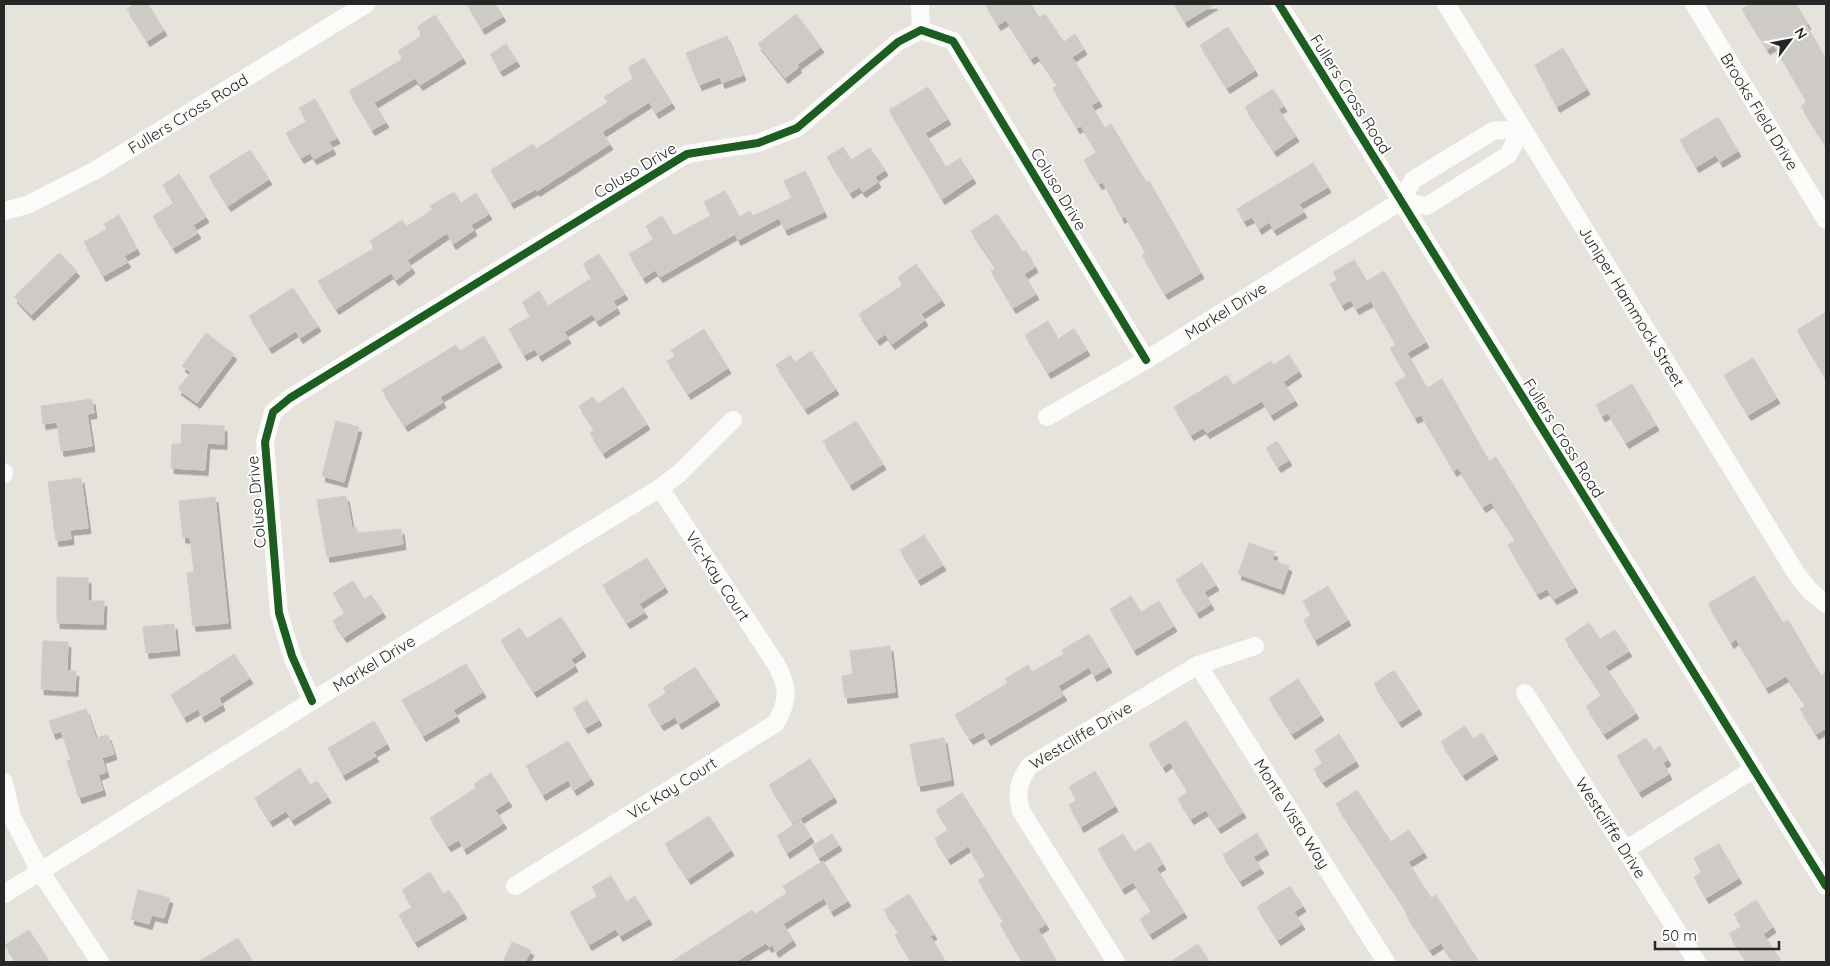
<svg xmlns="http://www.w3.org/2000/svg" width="1830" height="966" viewBox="0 0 1830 966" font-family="Quicksand,sans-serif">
  <defs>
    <filter id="shadow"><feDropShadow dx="3" dy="5.5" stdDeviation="0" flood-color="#0004"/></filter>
  </defs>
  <rect width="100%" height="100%" fill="#e6e2dc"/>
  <g fill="#cecbc7" stroke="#d0cdc8" filter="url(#shadow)">
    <polygon points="135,4 148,4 164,30 147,41 127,9"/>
    <polygon points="467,4 495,4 503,16 482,29"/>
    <polygon points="985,4 1031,4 1039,18 1045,14 1064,42 1075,34 1084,49 1072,57 1099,101 1091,105 1105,128 1111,124 1146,182 1149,181 1201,273 1165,294 1142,255 1146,253 1125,216 1122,218 1103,182 1099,184 1084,160 1097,152 1081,126 1077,128 1053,88 1058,85 1037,55 1031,59 1006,20 998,25"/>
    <polygon points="1174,4 1215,4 1185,22"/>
    <polygon points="1751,4 1796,4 1808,24 1806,25 1826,59 1826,146 1801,106 1807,102 1774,45 1767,49 1742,9"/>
    <polygon points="796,14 821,47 797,65 799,67 785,78 758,44"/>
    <polygon points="435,15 463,58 420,85 415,78 374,103 386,122 372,130 349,91 403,59 398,51 423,35 417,27"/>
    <polygon points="1228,27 1255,70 1227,88 1200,45"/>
    <polygon points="727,36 743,75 722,83 720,77 699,85 686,53"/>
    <polygon points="506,44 517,61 500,71 490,54"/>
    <polygon points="1563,48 1587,89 1557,107 1535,65"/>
    <polygon points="644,58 672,103 656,113 649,102 602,132 610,144 537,191 536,189 511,203 491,170 533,144 536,149 608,102 604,97 634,78 628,68"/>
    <polygon points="928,87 948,119 925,133 946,167 960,158 973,178 942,199 889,110"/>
    <polygon points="1273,89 1284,106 1278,109 1296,136 1274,151 1245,107"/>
    <polygon points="315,99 337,138 329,142 333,149 314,159 310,153 301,158 286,133 307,121 299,108"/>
    <polygon points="1718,117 1738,151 1720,162 1716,155 1696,167 1680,140"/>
    <polygon points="843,147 851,160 870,148 885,170 875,177 878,182 863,192 859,187 850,193 827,157"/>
    <polygon points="250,150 269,179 228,206 209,176"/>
    <polygon points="1313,163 1328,187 1299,204 1304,212 1274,230 1269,222 1259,229 1252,217 1244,221 1237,209"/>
    <polygon points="805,171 824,212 785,230 779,218 738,240 735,234 660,277 655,270 643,278 629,254 654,239 646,226 662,216 674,236 711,215 704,202 725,191 739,217 750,211 753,216 792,198 784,181"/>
    <polygon points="179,174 206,217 193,225 198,233 173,248 153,216 174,203 163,185"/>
    <polygon points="454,192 461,203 476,193 489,214 471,225 474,230 453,244 447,233 407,260 412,268 396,280 391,273 336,309 318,281 375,248 370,241 402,220 406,227 432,210 430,206"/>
    <polygon points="997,214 1023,252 1026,250 1035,267 1024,274 1036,294 1013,308 991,271 996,268 971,231"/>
    <polygon points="119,215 137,249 124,256 128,262 103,276 84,242 107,229 104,224"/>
    <polygon points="59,253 77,271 31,315 14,297"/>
    <polygon points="599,254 625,294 613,301 617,308 597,321 592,314 564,332 568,338 539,356 535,349 524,355 509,329 531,316 522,302 539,291 548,306 592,278 583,264"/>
    <polygon points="1354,260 1367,281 1384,271 1426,342 1407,353 1427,388 1442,379 1489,461 1496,457 1575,587 1554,599 1547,589 1537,594 1508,545 1516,540 1491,502 1483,507 1458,468 1454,471 1421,415 1415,418 1395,383 1407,376 1390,348 1396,345 1371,301 1356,309 1351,300 1342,305 1330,284 1337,280 1333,272"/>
    <polygon points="916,264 942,300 921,314 925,320 892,344 885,334 877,340 859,314 903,285 898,277"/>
    <polygon points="293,288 318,326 300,338 296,331 269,348 249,316"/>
    <polygon points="1826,312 1826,379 1797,330"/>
    <polygon points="1048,321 1058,339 1074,329 1087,350 1048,373 1025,335"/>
    <polygon points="704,329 728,368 688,394 667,361 675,356 671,350"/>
    <polygon points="206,333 234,354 197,403 178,389 191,372 182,366"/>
    <polygon points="484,336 499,362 440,397 443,402 405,426 382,390 456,345 460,351"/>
    <polygon points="811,351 836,389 805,409 776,365 790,355 795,362"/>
    <polygon points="1289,355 1299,371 1283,382 1295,400 1271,415 1262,401 1207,433 1203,428 1191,435 1174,407 1227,375 1233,385 1271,361 1273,365"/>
    <polygon points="1753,358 1777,398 1748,415 1724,375"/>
    <polygon points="1632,384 1656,425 1626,443 1608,413 1602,416 1596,405"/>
    <polygon points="623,387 647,424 603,453 590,433 595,430 579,406 593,397 598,404"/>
    <polygon points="92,399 94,413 87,414 92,446 61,451 57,422 43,424 41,406"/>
    <polygon points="336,421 359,427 344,482 322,476"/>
    <polygon points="856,421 883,464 850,485 823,441"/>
    <polygon points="182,424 224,426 224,444 207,443 205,470 171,468 172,444 181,444"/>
    <polygon points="1277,441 1289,460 1278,467 1266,448"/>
    <polygon points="81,478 88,528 70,530 71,539 56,541 48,482"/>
    <polygon points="346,496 352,528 356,527 357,533 401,529 403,544 327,557 317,500"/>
    <polygon points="215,497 228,623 193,626 187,573 194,572 190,537 183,538 179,501"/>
    <polygon points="924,535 943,565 918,580 900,550"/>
    <polygon points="1249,543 1275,552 1272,560 1289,566 1281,589 1238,574"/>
    <polygon points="647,558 665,587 639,604 645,612 627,623 603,585"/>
    <polygon points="1202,563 1216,585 1204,592 1211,604 1197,613 1176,580"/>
    <polygon points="1754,576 1783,623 1788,620 1821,676 1826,672 1826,728 1816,734 1800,709 1806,705 1786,676 1766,688 1736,639 1731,643 1708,604"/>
    <polygon points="57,577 88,578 88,601 104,601 103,624 57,623"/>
    <polygon points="353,581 364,599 371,595 383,612 344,637 333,621 345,613 333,593"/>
    <polygon points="1328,586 1348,620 1315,640 1304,620 1311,615 1303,601"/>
    <polygon points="1131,596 1141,612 1159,601 1174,626 1134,650 1110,609"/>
    <polygon points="561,617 583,651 571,659 575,666 534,692 501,640 520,628 527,639"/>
    <polygon points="1589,623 1600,639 1615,630 1629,651 1605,666 1636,713 1604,734 1586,706 1602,695 1565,639"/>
    <polygon points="174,624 177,650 146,653 143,627"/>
    <polygon points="1089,634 1109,667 1094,676 1089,667 1058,686 1064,695 988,740 983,732 970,739 955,715 1008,683 1005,679 1028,665 1032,672 1064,654 1062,650"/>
    <polygon points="43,641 68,642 67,671 76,671 75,691 41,689"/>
    <polygon points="890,646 895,692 845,698 842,676 853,674 850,651"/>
    <polygon points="234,654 250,678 219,698 222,705 202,717 198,709 184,717 171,695"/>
    <polygon points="466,664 483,692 453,710 457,716 423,736 402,700"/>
    <polygon points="695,667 717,700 679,724 675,717 661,725 648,705 666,693 663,688"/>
    <polygon points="1394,670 1419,709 1399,722 1374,684"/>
    <polygon points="1298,679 1321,715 1292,734 1269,698"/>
    <polygon points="587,700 599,720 585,728 573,708"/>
    <polygon points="86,709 96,738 108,735 114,754 102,758 106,772 98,775 103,790 79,798 67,761 71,760 61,731 53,734 49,721"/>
    <polygon points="374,721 387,744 373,752 376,756 343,775 328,748"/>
    <polygon points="1186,721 1243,812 1218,828 1206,810 1191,819 1178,799 1188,792 1170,762 1163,767 1149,744"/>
    <polygon points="1465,726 1473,739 1482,733 1495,754 1463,775 1441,742"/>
    <polygon points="1339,734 1356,761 1323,782 1314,769 1323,763 1315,750"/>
    <polygon points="944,738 951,780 918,786 910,744"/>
    <polygon points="1646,738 1654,750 1660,746 1668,760 1663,763 1669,774 1639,792 1617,756"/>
    <polygon points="568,741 591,779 574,790 568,780 543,795 526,766"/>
    <polygon points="810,759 834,797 793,823 769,785"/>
    <polygon points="300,768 310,785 317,781 328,797 292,820 286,811 270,821 255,798"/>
    <polygon points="1095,771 1115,806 1081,827 1069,805 1077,800 1069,787"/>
    <polygon points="491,773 509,801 495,810 504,823 464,849 459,840 448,846 430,818 476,788 474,784"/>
    <polygon points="1357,790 1391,842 1409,830 1424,852 1408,862 1431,898 1436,895 1479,962 1454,962 1441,943 1430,950 1406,914 1408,913 1336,804"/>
    <polygon points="962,793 1046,924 1038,929 1057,962 1023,962 1000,924 1004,922 978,880 986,876 968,846 948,859 935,839 949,829 936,810"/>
    <polygon points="709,816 731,850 688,879 665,844"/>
    <polygon points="801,820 811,837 787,853 777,836"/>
    <polygon points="1257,833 1266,849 1253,857 1261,868 1240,881 1223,855"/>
    <polygon points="832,834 839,845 819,858 812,846"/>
    <polygon points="1123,834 1134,852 1150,842 1163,864 1156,868 1184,912 1150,934 1140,919 1152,911 1133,882 1122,889 1098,849"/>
    <polygon points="1719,844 1739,878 1706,898 1694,877 1702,872 1694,858"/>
    <polygon points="823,861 848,901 831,911 824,898 783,924 793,940 776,952 772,945 769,947 766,943 735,962 671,962 752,910 755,914 787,893 783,886"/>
    <polygon points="430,872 443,894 449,890 464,913 415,942 399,915 412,907 402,890"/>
    <polygon points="611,876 626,902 635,896 649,919 620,936 616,929 589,945 570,912 598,896 592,887"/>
    <polygon points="1290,886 1303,906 1294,912 1302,924 1278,940 1257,907"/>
    <polygon points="138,890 170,898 164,918 152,915 149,924 131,919"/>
    <polygon points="909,894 934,934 930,936 946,962 912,962 895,935 899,932 884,910"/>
    <polygon points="1756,900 1773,927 1763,934 1782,962 1747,962 1729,934 1742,926 1734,914"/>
    <polygon points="29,930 50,962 16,962 5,945"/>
    <polygon points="238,938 253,962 198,962"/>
    <polygon points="512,942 531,950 525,962 503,962"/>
    <polygon points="1198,944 1210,962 1170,962"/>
  </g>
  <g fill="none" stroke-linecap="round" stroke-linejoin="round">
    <g stroke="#fbfbfa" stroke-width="18">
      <polyline points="920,4 921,30"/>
      <polyline points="1279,4 1826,886"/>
      <path id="s1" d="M1446,4L1796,573L1809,590L1826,604"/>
      <path id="s2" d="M1694,4L1826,220"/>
      <path id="s3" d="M4,211L27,205L96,170L366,4"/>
      <path id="s4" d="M1047,417L1146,360L1401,201L1413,180L1493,131L1522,129L1508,155L1427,206L1401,201"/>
      <polyline points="4,472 4,474"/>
      <path id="s5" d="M1198,665L1386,962"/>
      <path id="s6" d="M1525,693L1697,962"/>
      <polyline points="312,701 292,656 279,613 265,442 273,412 290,398 687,154 758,143 797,128 898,42 921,30 953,41 1146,360"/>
      <polyline points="4,782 12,817 40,871 100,962"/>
      <polyline points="1625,850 1754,769"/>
      <path id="s7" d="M515,886L776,723C789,699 789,689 776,664L660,488"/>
      <path id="s8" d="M4,894L312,701L660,488L681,472L733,420"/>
      <path id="s9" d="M1116,962L1021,811C1016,790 1018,784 1029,766L1198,665L1255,646"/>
    </g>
    <g stroke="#fff" stroke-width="11">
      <g id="cycleway">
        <polyline points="1279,4 1826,886"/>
        <polyline points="312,701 292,656 279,613 265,442 273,412 290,398 687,154 758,143 797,128 898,42 921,30 953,41 1146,360"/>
      </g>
    </g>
    <use href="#cycleway" stroke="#1b5e20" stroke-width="8"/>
  </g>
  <g text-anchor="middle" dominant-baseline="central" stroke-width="4" stroke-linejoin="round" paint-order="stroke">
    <g font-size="16" fill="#272727" stroke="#fff">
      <text transform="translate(1351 94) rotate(58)">Fullers Cross Road</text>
      <text stroke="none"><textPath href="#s2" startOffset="126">Brooks Field Drive</textPath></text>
      <text stroke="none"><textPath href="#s3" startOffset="209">Fullers Cross Road</textPath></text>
      <text transform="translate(635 170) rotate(-31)">Coluso Drive</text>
      <text transform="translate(1059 189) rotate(59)">Coluso Drive</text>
      <text stroke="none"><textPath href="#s1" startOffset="355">Juniper Hammock Street</textPath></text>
      <text stroke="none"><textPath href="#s4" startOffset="208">Markel Drive</textPath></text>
      <text transform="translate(1564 438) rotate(58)">Fullers Cross Road</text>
      <text transform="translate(256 502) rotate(-95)">Coluso Drive</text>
      <text transform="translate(718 576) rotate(57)">Vic-Kay Court</text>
      <text stroke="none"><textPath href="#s8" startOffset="436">Markel Drive</textPath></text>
      <text stroke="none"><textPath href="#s9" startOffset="286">Westcliffe Drive</textPath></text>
      <text stroke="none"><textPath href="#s7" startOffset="185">Vic Kay Court</textPath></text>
      <text stroke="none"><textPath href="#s5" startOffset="176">Monte Vista Way</textPath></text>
      <text stroke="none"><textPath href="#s6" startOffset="160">Westcliffe Drive</textPath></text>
    </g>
  </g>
  <rect width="1830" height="966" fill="none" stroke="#272727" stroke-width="10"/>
  <g transform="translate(1790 40) rotate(58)" stroke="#ffffff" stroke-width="4" paint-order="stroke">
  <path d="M0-4L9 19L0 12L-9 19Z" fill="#272727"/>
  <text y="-8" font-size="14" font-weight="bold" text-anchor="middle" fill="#272727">N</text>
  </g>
  <path d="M1655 941v8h124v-8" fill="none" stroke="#272727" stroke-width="2.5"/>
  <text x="1662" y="941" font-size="15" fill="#272727" stroke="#ffffff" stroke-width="4" paint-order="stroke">50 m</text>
</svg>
